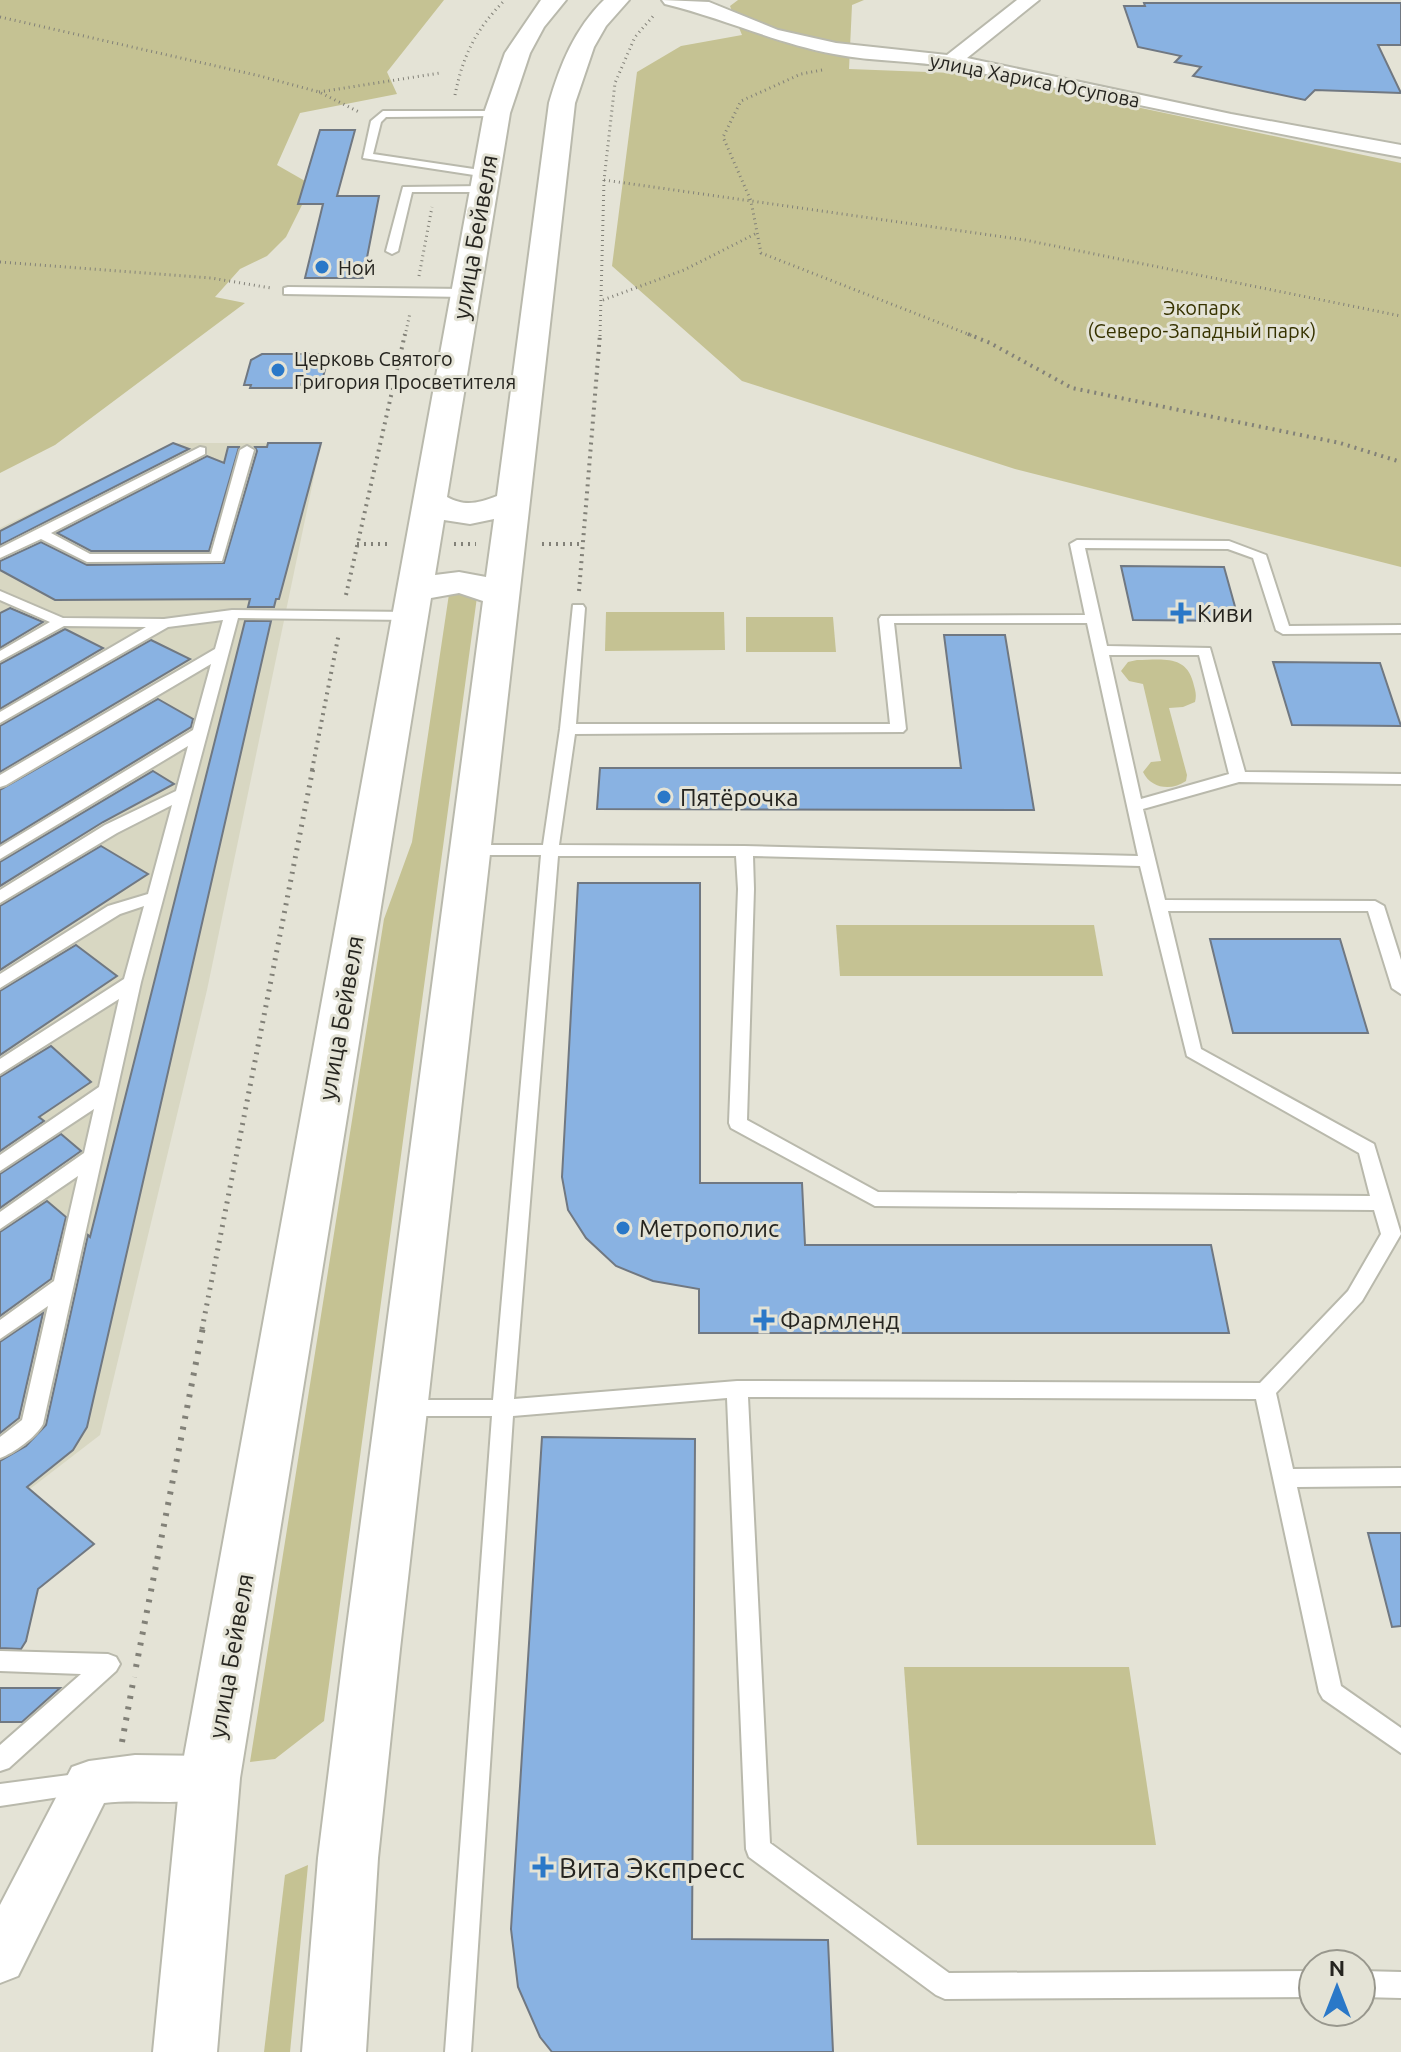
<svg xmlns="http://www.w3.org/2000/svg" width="1401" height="2052" viewBox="0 0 1401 2052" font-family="Ubuntu,sans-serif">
  <rect width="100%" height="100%" fill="#e4e3d6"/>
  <polygon fill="#d8d7c2" points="173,443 321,443 207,990 100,1435 0,1512 0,528"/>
  <g fill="#c5c293">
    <polygon points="0,0 444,0 387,72 397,94 300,113 277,165 312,185 286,237 267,256 240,269 215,297 245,303 55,445 0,473"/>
    <polygon points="738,0 864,0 852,5 849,69 980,74 1401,163 1401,567 1015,469 742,381 612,266 637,72 681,46 742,35 730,6"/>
    <polygon points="455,590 477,597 324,1721 275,1759 250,1762 384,919 412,842 449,594"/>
    <polygon points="606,612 724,612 725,650 605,651"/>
    <polygon points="746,617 833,617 836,652 746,652"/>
    <path d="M1137,660C1160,660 1186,654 1193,682C1195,690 1197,694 1195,702L1183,707L1169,708L1187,775L1186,781C1172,791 1151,789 1143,772L1151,762L1161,761L1143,684L1129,681L1121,671L1128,662Z"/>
    <polygon points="836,925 1094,925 1103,976 840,976"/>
    <polygon points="904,1667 1129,1667 1156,1845 917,1845"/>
    <polygon points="308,1865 290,2052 264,2052 285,1875"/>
  </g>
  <g fill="#89b2e2" stroke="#707882" stroke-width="2">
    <polygon points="1144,3 1401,3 1401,45 1378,45 1401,93 1315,90 1305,100 1193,76 1201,67 1175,62 1181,56 1138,47 1124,6 1145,6"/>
    <polygon points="320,130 355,130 337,196 379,196 363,278 305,278 323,204 298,204"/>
    <polygon points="262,354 329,354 322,381 305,381 296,388 250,388 251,385 244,385 251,360"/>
    <polygon points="173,443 189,449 0,545 0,531"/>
    <polygon points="268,443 321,443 279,599 276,599 274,607 248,607 250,599 55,600 0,570 0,561 41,542 87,565 224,563 257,451 255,447 267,447"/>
    <polygon points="228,447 239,447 209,551 91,551 57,533 207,456 224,463"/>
    <polygon points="1121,566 1224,567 1239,621 1133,620"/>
    <polygon points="10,608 43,622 0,648 0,613"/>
    <polygon points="245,621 271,621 87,1427 73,1450 27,1487 94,1544 38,1589 26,1641 21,1649 0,1648 0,1461 26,1446 46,1425 88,1235 90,1237"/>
    <polygon points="65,629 103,648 0,709 0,664"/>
    <polygon points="944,635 1005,635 1034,810 597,809 600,768 961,768"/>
    <polygon points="151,640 190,659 0,772 0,726"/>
    <polygon points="1273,662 1380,663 1401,726 1292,725"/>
    <polygon points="158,699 193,719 191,727 0,844 0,790"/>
    <polygon points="153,771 174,784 103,822 0,886 0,862"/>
    <polygon points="101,846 148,874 0,970 0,906"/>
    <polygon points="578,883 700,883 700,1183 802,1183 805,1245 1211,1245 1229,1333 699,1333 699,1289 653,1281 616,1266 586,1238 568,1210 562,1177"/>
    <polygon points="1210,939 1340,939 1368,1033 1233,1033"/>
    <polygon points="76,945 117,976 0,1055 0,991"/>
    <polygon points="51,1046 91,1082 39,1117 44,1121 0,1151 0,1077"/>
    <polygon points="61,1134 81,1151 0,1208 0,1174"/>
    <polygon points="47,1201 66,1217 51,1279 0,1316 0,1232"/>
    <polygon points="43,1313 19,1418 0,1433 0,1342"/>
    <polygon points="542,1437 695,1439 692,1939 828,1940 833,2052 552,2052 540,2037 518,1987 511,1929"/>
    <polygon points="1368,1533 1401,1533 1401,1626 1392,1627"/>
    <polygon points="0,1688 60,1688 22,1722 0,1722"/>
  </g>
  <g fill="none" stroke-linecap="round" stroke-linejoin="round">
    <g stroke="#b9b9ac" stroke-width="4">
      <g id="service">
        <polygon points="383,111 501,111 502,113 497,116 386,117 381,122 373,154 487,171 492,174 487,177 363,158 371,121"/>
        <polygon points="403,187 484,186 490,189 484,192 412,192 398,251 392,254 386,251"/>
        <polygon points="288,287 465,289 471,293 465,297 284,294 284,288"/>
        <polygon points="247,446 254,450 222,561 87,562 41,539 0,558 0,548 200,447 205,448 205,454 51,533 90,554 211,554 240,450"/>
        <path d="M1077,540L1229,541L1266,555L1289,626L1401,625V633L1283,634L1276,630L1253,558L1228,549L1085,548L1107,646L1210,648L1245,772L1401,774V784L1239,782L1143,809L1165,900L1375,901L1384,906L1401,960V994L1392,988L1368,911H1168L1201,1049L1374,1144L1401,1234L1362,1301L1276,1393L1293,1469L1401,1468V1486L1297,1487L1341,1686L1401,1728V1753L1323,1699L1319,1692L1256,1399L748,1397L770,1843L949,1973L1313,1971V1997L945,1999L936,1995L749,1857L746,1849L727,1398L513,1416L471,2052H445L492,1416H403L396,1414L392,1408L396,1402L403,1400H493L541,855H470L462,850L470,845H543L560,729L573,605H583L585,608L576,724H890L879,619L881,616L1085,615L1070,544ZM894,623H1087L1138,856L744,846L559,845L575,734L903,732L906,729ZM1109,655H1199L1229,774L1141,799ZM558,856H736L738,889L729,1123L731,1128L875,1206L1374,1210L1381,1234L1348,1291L1260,1383L737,1381L514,1399ZM753,856L1140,866L1187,1056L1359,1153L1370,1196L878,1192L747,1120L754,889Z"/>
        <path d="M0,591L63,618L164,619L232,610L410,612L417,616L410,620L238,618L141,982L43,1424C36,1437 14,1453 0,1458V1437L22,1420L48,1306L0,1339V1320L54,1281L78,1176L0,1229V1212L84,1153L94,1109L0,1171V1155L99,1087L119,999L0,1074V1059L124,979L144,906L120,914L0,988V974L108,906L148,894L172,805L117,833L0,903V890L105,825L176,791L188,746L0,859V847L193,730L211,664L6,785L0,787V775L215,649L223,620L168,627L0,723V712L146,627L64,626L0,661V651L50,622L0,600Z"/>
        <polygon points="0,1651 108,1654 116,1657 120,1664 116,1671 9,1768 0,1771 0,1745 81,1674 0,1671"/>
        <polygon points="84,1773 93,1776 96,1784 93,1792 0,1806 0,1784"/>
        <polygon points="1361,1971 1401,1972 1401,1998 1361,1997"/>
      </g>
    </g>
    <g stroke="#b9b9ac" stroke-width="4">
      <g id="minor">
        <path d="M662,0L709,2L778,30L836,43L947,55L1017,0H1039L967,58L1231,114L1401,145V157C1252,130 1104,96 954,68C915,60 873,62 834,54C775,43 723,18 665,4Z"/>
        <path d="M135,1755L210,1756L227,1762L234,1778L227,1794C190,1808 144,1798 104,1803L18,1976L0,1983V1905L72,1767L89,1761Z"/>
      </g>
    </g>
    <g stroke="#b9b9ac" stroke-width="4">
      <path id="secondary" d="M541,0H566L544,27L530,53L510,113L447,497C465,507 479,503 497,496L549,103C560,65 575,28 604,0H629L606,26L594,47L575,103L400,1649L378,1858L366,2052H302L318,1858L344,1649L483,601L459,593L431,598L240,1778L217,2052H153L180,1778L484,113L505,53ZM494,519L486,577L459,572L435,575L444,520L470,524Z"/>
    </g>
    <g stroke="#828178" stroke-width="3" stroke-dasharray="1 4" stroke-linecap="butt">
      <polyline points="0,17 260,76 319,92 361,113"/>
      <polyline points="822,70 801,74 741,101 723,137 751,201 761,253 973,336"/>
      <polyline points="319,92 440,73"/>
      <path d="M455,95C463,55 476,29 505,0"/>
      <polyline points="604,180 1025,240 1401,316"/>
      <polyline points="0,262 211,278 271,288"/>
      <polyline points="419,276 432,207"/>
      <polyline points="603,300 684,270 757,233"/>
      <polyline points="405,336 410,313"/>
      <polyline points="600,336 604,180 615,83 635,37 655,14"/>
    </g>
    <g stroke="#828178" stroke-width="4" stroke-dasharray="2 5" stroke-linecap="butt">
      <polyline points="968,334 990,343 1072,388 1340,443 1401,462"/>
      <polyline points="357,544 392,544"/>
      <polyline points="454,544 476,544"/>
      <polyline points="542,544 583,544"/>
      <polyline points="579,591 600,334"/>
      <polyline points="346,595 405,334"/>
      <polyline points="312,770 339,633"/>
    </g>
    <polyline stroke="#828178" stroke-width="5" stroke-dasharray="2 6" stroke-linecap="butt" points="202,1329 313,768"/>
    <g stroke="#828178" stroke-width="6" stroke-dasharray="3 8" stroke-linecap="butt">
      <polyline points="136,1667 203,1327"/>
      <polyline points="122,1742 134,1677"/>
    </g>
    <use href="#service" fill="#fff" fill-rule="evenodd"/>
    <use href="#minor" fill="#fff" fill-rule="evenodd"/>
    <use href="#secondary" fill="#fff" fill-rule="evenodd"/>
  </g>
  <g fill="#2a78c8" stroke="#e4e3d6" stroke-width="3">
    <circle cx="322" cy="267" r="8"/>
    <circle cx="278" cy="370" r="8"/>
    <path d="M1177 601h8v8h8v8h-8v8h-8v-8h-8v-8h8z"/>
    <circle cx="664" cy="797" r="8"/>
    <circle cx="623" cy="1228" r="8"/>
    <path d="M760 1308h8v8h8v8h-8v8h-8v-8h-8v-8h8z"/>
    <path d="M539 1855h8v8h8v8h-8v8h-8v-8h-8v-8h8z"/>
  </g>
  <g text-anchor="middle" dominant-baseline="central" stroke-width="6" stroke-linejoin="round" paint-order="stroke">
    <g font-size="20" fill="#25241f" stroke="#e4e3d6">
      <text transform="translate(1035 80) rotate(11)">улица Хариса Юсупова</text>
    </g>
    <g font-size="20" fill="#25241f" stroke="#e4e3d6" text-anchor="start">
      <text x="338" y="267">Ной</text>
      <text x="294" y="358">Церковь Святого<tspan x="294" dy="23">Григория Просветителя</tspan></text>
    </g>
    <g font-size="20" fill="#373300" stroke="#e4e3d6">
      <text x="1202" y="307">Экопарк<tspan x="1202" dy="23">(Северо-Западный парк)</tspan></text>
    </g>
    <g font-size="24" fill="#25241f" stroke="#e4e3d6">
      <text transform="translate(475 237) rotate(-80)">улица Бейвеля</text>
      <text transform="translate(341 1018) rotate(-80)">улица Бейвеля</text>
      <text transform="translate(231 1656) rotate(-80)">улица Бейвеля</text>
    </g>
    <g font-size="24" fill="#25241f" stroke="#e4e3d6" text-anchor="start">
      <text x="1197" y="613">Киви</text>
      <text x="680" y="797">Пятёрочка</text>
      <text x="639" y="1228">Метрополис</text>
      <text x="780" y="1320">Фармленд</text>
    </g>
    <g font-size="28" fill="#25241f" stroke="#e4e3d6" text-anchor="start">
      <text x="559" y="1867">Вита Экспресс</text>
    </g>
  </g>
  <g transform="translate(1337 1988)"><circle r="38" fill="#e4e3d6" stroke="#98978d" stroke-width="2"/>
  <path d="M0-6L14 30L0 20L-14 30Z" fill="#2a78c8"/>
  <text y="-12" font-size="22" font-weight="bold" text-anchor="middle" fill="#25241f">N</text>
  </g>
</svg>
